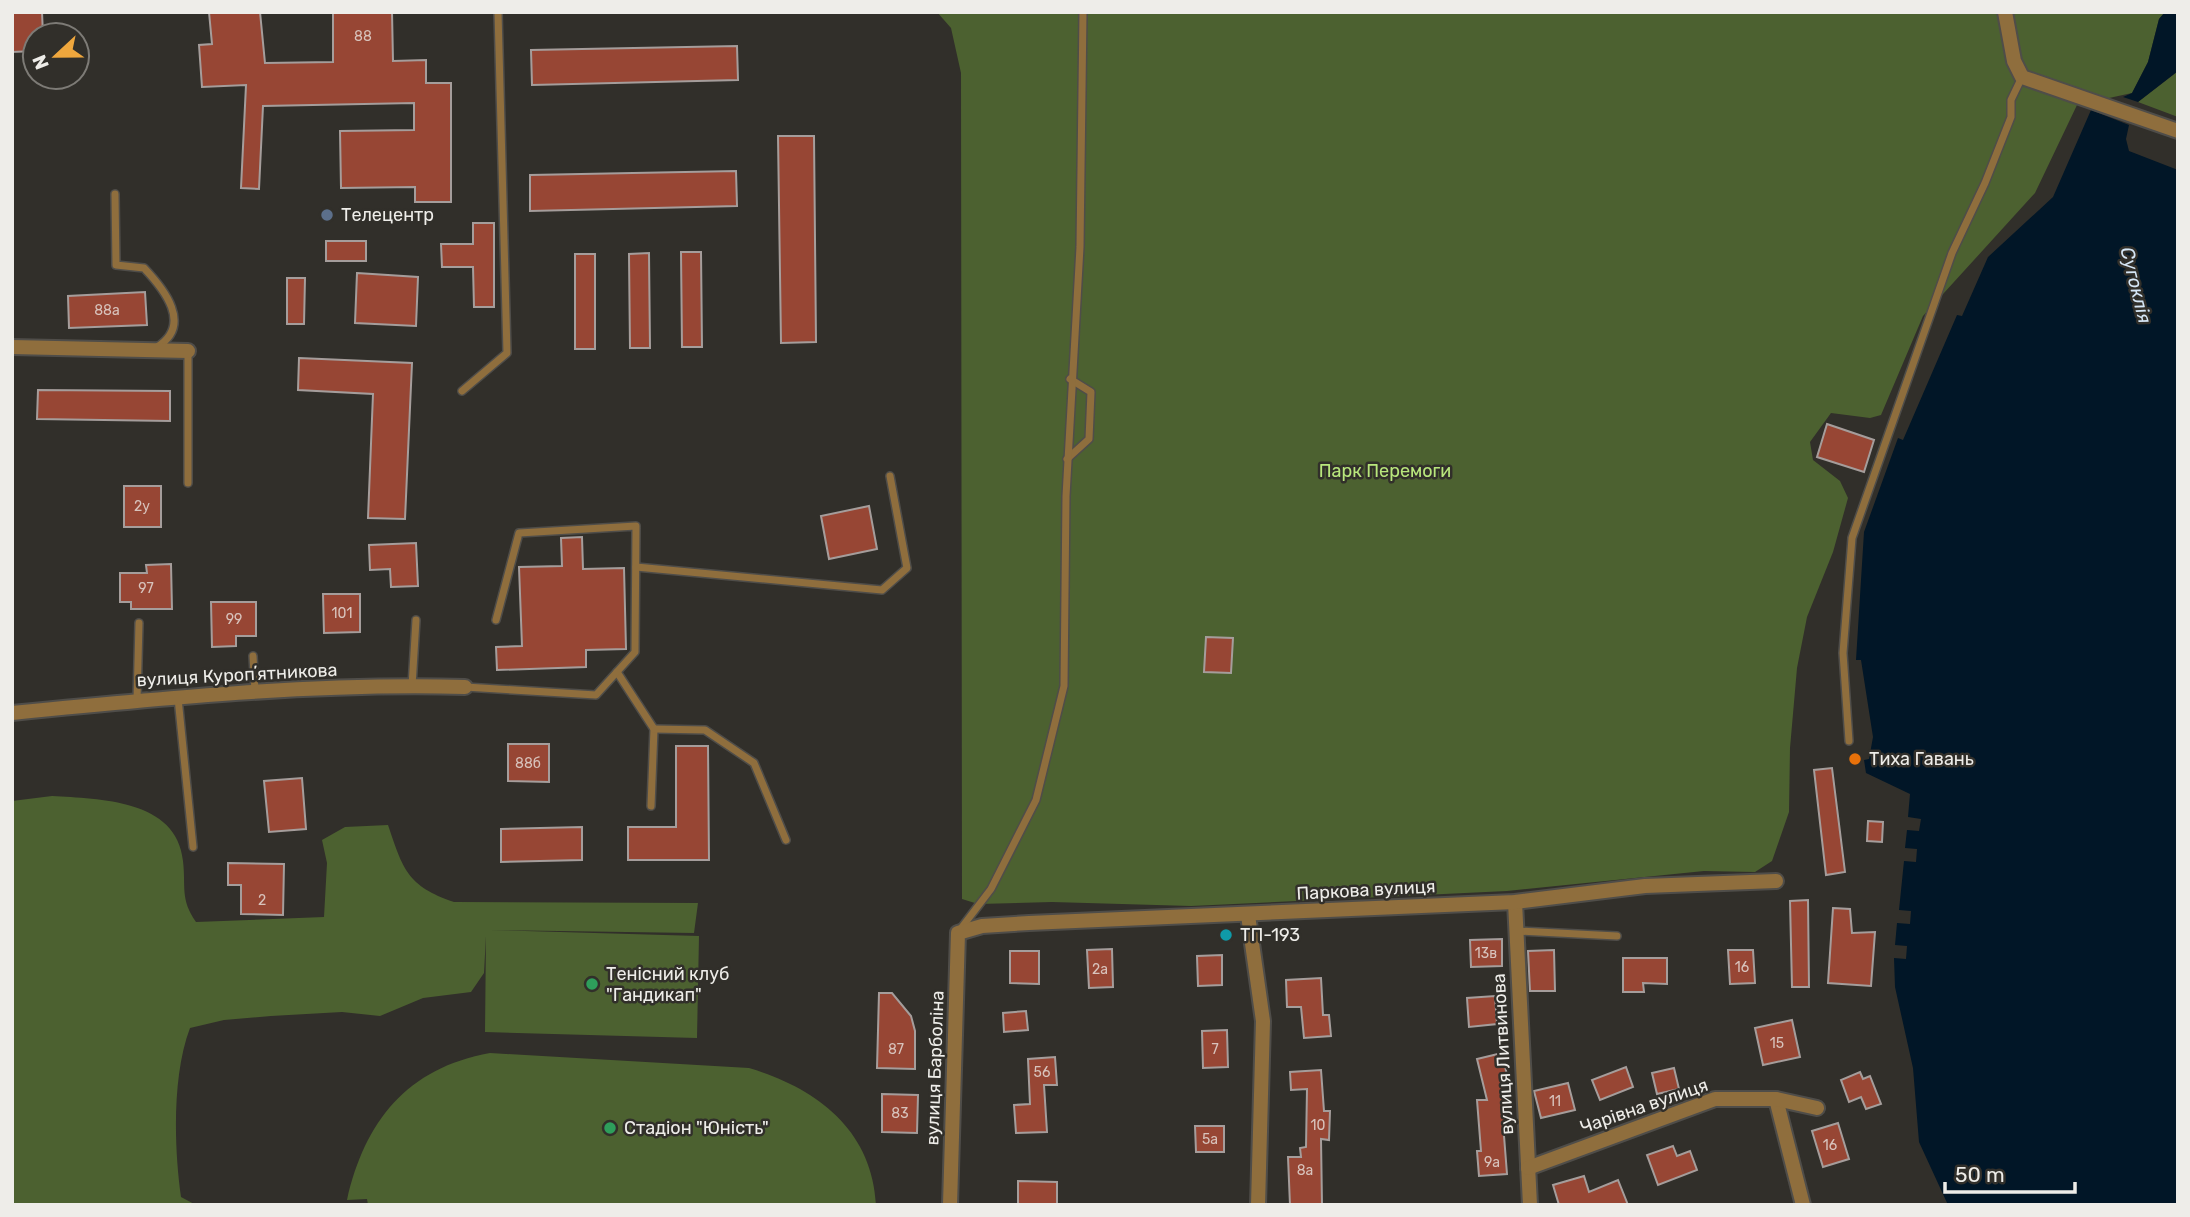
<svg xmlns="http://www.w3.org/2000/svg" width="2190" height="1217" viewBox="0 0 2190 1217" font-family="Rubik,sans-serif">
  <rect width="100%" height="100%" fill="#312f2a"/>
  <g fill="#4c6130">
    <polygon points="937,12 2165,12 2159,19 2148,62 2132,93 2077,105 2035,193 1923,316 1881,415 1870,418 1831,413 1810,442 1813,460 1840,481 1848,498 1833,552 1807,617 1797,668 1790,748 1789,812 1772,861 1755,872 1704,871 1507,891 1191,906 1052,902 978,904 962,899 961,73 951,28"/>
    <polygon points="2178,71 2178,117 2138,102 2173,75"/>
    <path d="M52,796C99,799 177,799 183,861C186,887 180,899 196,922L324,917L327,863L322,840L345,827L388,825C403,869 407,886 454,902L698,903L694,933L489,930L699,936L697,1038L485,1032L486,936L484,973L471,992L423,998L380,1016L342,1012L271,1016L224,1020L190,1028C172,1075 174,1148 181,1197L196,1205H12V801Z"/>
    <path d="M490,1053L749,1068C816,1088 872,1129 876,1205H368L367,1199L347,1200C365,1121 407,1068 490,1053Z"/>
  </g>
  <g fill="#011627">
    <polygon points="2165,12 2178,12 2178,71 2138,102 2123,97 2132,93 2148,62 2159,19"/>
    <polygon points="2091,110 2129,125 2126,139 2129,151 2178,170 2178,1205 1948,1205 1919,1142 1913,1068 1895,987 1894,958 1906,959 1907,946 1895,945 1897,923 1910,924 1911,911 1899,910 1904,861 1916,862 1917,849 1905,848 1907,830 1919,831 1921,819 1908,817 1910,794 1866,773 1864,760 1869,759 1873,737 1861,660 1856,660 1864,532 1898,438 1903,440 1957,315 1962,316 1988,257 2053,197"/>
  </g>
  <g fill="#974634" stroke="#a59d9b" stroke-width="2">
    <polygon points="12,12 42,12 43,35 35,35 35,51 12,52"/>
    <polygon points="209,12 260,12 265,63 333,62 333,12 392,12 393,61 426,60 426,83 451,83 451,202 415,202 415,187 341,188 340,131 414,130 414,103 263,106 259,189 241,188 246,85 202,87 199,45 212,44"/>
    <polygon points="737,46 738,80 532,85 531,50"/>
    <polygon points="778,136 814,136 816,342 781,343"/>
    <polygon points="736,171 737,206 530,211 530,175"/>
    <polygon points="473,223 494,223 494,307 474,307 473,267 442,267 441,244 473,244"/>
    <rect x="326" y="241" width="40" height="20"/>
    <polygon points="681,252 701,252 702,347 682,347"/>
    <polygon points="649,253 650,348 630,348 629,254"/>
    <rect x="575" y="254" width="20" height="95"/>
    <polygon points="357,273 418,277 416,326 355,323"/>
    <polygon points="287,278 305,278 304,324 287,324"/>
    <polygon points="145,292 147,325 69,328 68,296"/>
    <polygon points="299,358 412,363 405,519 368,518 373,394 298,390"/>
    <polygon points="38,390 170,391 170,421 37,419"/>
    <polygon points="1827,424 1874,440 1864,472 1817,457"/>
    <rect x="124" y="486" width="37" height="41"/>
    <polygon points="869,506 877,549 829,559 821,516"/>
    <polygon points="582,537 583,569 624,568 626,649 586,650 586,667 497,670 496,647 522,646 519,567 562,566 561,538"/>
    <polygon points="416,543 418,586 391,587 390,569 370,570 369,545"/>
    <polygon points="171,564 172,609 131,609 131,602 120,602 120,573 147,573 146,565"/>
    <polygon points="323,594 360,594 360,632 324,633"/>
    <polygon points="211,602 256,602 256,636 236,636 236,646 212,647"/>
    <polygon points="1206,637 1233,638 1231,673 1204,672"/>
    <polygon points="508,744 549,744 549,782 508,781"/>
    <polygon points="676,746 708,746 709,860 628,860 628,827 676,827"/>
    <polygon points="1832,768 1845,872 1826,875 1814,770"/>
    <polygon points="302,778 306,829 269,832 264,781"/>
    <polygon points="1868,821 1883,822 1882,842 1867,841"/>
    <polygon points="582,827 582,860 501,862 501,829"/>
    <polygon points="228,863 284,864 283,915 241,914 241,885 228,885"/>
    <polygon points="1808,900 1809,987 1792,987 1790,901"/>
    <polygon points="1833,908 1850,909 1852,933 1875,932 1871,986 1828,983"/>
    <polygon points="1502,939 1502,966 1471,967 1470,940"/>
    <polygon points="1112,949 1113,987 1089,988 1087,950"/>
    <polygon points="1554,950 1555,991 1530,991 1528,951"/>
    <polygon points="1728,950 1753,950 1755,983 1730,984"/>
    <polygon points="1010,951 1039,951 1039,984 1010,983"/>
    <polygon points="1222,955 1222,985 1198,986 1197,956"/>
    <polygon points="1623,958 1667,958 1667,984 1643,983 1644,992 1623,992"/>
    <polygon points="1321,978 1323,1015 1329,1015 1331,1036 1304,1038 1301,1007 1287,1007 1286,980"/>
    <polygon points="879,993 892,993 911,1016 915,1031 915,1069 877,1068"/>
    <polygon points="1495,996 1497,1024 1469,1027 1467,998"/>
    <polygon points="1026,1011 1028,1030 1004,1032 1003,1013"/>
    <polygon points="1792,1020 1800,1057 1763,1065 1755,1028"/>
    <polygon points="1227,1030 1228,1067 1203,1068 1202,1031"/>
    <polygon points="1502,1053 1507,1075 1504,1076 1507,1123 1503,1123 1507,1174 1479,1176 1477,1151 1481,1151 1477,1100 1487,1100 1477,1059"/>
    <polygon points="1055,1057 1057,1085 1044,1085 1047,1132 1016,1133 1014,1105 1030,1104 1028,1059"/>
    <polygon points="1626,1067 1633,1087 1600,1100 1592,1080"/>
    <polygon points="1674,1068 1679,1089 1657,1094 1652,1073"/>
    <polygon points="1321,1070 1324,1111 1330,1111 1329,1140 1321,1139 1322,1205 1290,1205 1288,1157 1301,1157 1300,1148 1306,1147 1307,1089 1291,1090 1290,1072"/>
    <polygon points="1860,1072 1863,1079 1870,1076 1881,1104 1866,1109 1861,1097 1849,1102 1841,1080"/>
    <polygon points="1568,1083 1575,1110 1541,1118 1534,1091"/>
    <polygon points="882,1094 918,1095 917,1133 882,1132"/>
    <polygon points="1838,1123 1849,1159 1823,1167 1812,1131"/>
    <polygon points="1195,1126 1224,1126 1224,1152 1196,1152"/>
    <polygon points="1673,1146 1677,1156 1690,1151 1697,1170 1658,1185 1647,1155"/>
    <polygon points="1584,1176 1589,1192 1618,1180 1628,1205 1559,1205 1553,1185"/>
    <polygon points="1018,1181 1057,1182 1057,1205 1018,1205"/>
  </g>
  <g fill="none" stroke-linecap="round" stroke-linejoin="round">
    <g stroke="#4f4d49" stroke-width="10">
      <g id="service">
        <path d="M115,194L116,265L144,268C164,289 193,325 157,347"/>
        <polyline points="462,391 507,353 498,12"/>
        <polyline points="1067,459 1089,439 1091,392 1070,379"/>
        <polyline points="188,483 188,351"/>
        <polyline points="636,567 882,590 907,568 890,476"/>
        <polyline points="253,656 255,691"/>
        <polyline points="617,672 654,729 651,806"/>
        <polyline points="412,686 416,620"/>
        <polyline points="465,687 596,695 635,652 636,526 519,533 496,620"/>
        <polyline points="178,698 193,847"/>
        <polyline points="137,700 139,623"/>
        <polyline points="654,729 705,730 754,763 786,840"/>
        <polyline points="1849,741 1843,653 1852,538 1952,253 1985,183 2011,117 2011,100 2022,77"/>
        <polyline points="959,931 991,889 1036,800 1064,686 1066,496 1080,247 1083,12"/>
        <polyline points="1517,931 1617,936"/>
      </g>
    </g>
    <g stroke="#4f4d49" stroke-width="18">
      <g id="minor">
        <polyline points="2005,12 2014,61 2022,77 2178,131"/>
        <polyline points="12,347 188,351"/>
        <path d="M12,713C163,698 314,683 465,687"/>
        <polyline points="1515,902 1530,1205"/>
        <polyline points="1248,915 1263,1021 1258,1205"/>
        <polyline points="1776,1099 1803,1205"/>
        <polyline points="1528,1168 1715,1099 1776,1099 1817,1108"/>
        <polyline points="950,1205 958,933 982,926 1029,923 1515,902 1645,886 1776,881"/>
      </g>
    </g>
    <use href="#service" stroke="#8f6e3d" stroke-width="7"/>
    <use href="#minor" stroke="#8f6e3d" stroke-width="14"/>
  </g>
  <circle fill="#5c6f8a" stroke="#312f2a" stroke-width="2.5" cx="327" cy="215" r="7"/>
  <circle fill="#e8710a" stroke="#312f2a" stroke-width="2.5" cx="1855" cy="759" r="7"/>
  <circle fill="#0f9aa8" stroke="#312f2a" stroke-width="2.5" cx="1226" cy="935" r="7"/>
  <g fill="#2e9e5b" stroke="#312f2a" stroke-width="2.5">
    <circle cx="592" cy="984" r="7"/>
    <circle cx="610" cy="1128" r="7"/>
  </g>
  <g text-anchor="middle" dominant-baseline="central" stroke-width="5" stroke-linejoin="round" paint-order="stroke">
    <g font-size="14" fill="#d8c3bc">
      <text x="363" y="36">88</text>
      <text x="107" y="310">88а</text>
      <text x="142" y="506">2у</text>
      <text x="146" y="588">97</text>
      <text x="342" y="613">101</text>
      <text x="234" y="619">99</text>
      <text x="528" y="763">88б</text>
      <text x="262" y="900">2</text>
      <text x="1486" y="953">13в</text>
      <text x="1742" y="967">16</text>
      <text x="1100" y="969">2а</text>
      <text x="1777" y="1043">15</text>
      <text x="896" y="1049">87</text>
      <text x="1215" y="1049">7</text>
      <text x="1042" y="1072">56</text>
      <text x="1555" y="1101">11</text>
      <text x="900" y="1113">83</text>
      <text x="1318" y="1125">10</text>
      <text x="1210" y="1139">5а</text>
      <text x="1830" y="1145">16</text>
      <text x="1492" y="1162">9а</text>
      <text x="1305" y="1170">8а</text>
    </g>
    <g font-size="18" fill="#eeede9" stroke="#312f2a" text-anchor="start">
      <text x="341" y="215">Телецентр</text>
      <text x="1869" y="759">Тиха Гавань</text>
      <text x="1240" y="935">ТП-193</text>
      <text x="606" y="974">Тенісний клуб<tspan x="606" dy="21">"Гандикап"</tspan></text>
      <text x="624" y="1128">Стадіон "Юність"</text>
    </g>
    <g font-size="18" fill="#b8e67c" stroke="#312f2a">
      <text x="1385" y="471">Парк Перемоги</text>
    </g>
    <g font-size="18" fill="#eeede9" stroke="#312f2a">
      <text transform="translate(237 675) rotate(-3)">вулиця Куропʼятникова</text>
      <text transform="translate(1366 890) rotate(-3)">Паркова вулиця</text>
      <text transform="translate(1503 1054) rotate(-93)">вулиця Литвинова</text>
      <text transform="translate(935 1068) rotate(-88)">вулиця Барболіна</text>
      <text transform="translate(1644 1106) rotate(-19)">Чарівна вулиця</text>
    </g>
    <g font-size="19" font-style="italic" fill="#d5e6f6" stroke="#312f2a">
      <text transform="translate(2136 285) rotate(76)">Сугоклія</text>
    </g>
  </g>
  <rect width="2190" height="1217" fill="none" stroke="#eeede9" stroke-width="28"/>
  <g transform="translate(56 56) rotate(248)"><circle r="33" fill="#312f2a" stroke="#7d7b76" stroke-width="2"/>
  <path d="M0-5L12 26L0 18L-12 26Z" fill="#efa73d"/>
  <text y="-10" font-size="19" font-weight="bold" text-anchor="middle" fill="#eeede9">N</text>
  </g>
  <path d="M1945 1182v10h130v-10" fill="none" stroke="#eeede9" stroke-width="3.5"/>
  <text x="1955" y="1182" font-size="21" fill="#eeede9" stroke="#312f2a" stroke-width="5" paint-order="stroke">50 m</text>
</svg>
